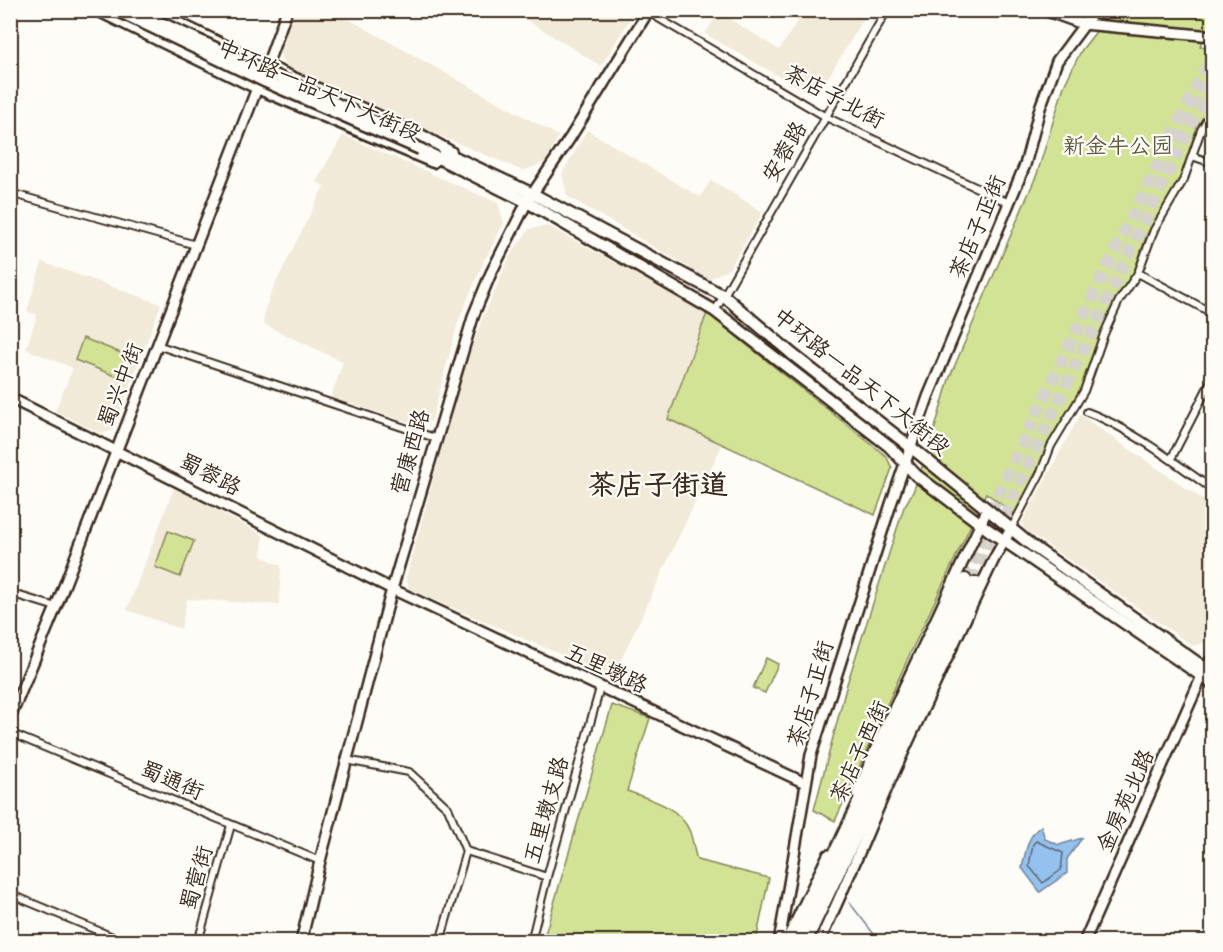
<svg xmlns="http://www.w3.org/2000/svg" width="1223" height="952" viewBox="0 0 1223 952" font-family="'Architects Daughter','LXGW WenKai TC',sans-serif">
  <rect width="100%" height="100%" fill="#fdfcf7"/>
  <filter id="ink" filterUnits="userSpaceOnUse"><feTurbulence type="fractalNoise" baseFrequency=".0167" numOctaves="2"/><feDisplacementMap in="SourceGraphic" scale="12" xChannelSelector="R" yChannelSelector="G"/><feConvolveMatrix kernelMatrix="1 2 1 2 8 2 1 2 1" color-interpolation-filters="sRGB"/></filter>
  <g filter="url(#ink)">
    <g fill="#f2ead8">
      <polygon points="295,11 334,11 559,136 545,162 523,171 287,70 278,50"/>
      <polygon points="512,11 635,11 601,66"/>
      <polygon points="804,11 869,11 820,90 807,92 705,34 719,12 779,50"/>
      <polygon points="587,130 700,197 711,180 763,212 729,269 709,279 567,196 562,174"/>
      <polygon points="343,135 498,203 504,223 483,263 458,322 432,420 417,425 331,397 343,362 263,324 265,309 272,291 324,186 316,182"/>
      <polygon points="548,226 707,313 668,419 722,445 613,677 409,589 406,578 462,375 482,320 510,256 529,229"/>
      <polygon points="42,262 161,304 113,430 102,434 55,411 73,368 26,349 37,315 27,311"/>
      <polygon points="1080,415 1212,506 1212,632 1209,641 1193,646 1024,529 1022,523"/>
      <polygon points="174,488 263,535 262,556 281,566 279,605 187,599 181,629 127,610"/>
    </g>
    <g fill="#d3e396" stroke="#87865a" stroke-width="1.5">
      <polygon points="1112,11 1212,11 1212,21 1200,46 1212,48 1212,103 1197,127 1179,181 1147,234 1134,272 1117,296 1107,317 1082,388 1053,436 1032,484 1014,514 986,493 908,658 835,821 814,810 847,684 904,507 913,492 930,445 949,379 1037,174 1064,86 1081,51"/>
      <polygon points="707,313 886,456 892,468 875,515 668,419"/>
      <polygon points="83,338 126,355 118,377 75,360"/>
      <polygon points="168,531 194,541 180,577 155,567"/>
      <polygon points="766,658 778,664 765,693 753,688"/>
      <path d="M612,705L650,718L627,791C649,799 680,806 690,832C693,841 694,851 697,860L769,878L756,941H543Z"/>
    </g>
    <path fill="#95c1ef" stroke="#71859b" stroke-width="1.5" d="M1041,826L1045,839L1059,845L1082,838L1067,859V873L1040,892L1022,868C1026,851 1027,836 1041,826Z"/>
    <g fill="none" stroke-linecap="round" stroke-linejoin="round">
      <polygon stroke="#5f6672" stroke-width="1.5" points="1036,841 1063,853 1061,870 1043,883 1029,866 1033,844"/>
      <polyline stroke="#71859b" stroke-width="1.5" points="849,902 880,942"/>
      <g stroke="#d6d2cc" stroke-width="12" stroke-dasharray="12 6" stroke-linecap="butt">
        <polyline points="965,580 1001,488 1112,257 1212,56"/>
        <polyline points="975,583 1013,497 1212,80"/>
      </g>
      <g stroke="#3b2a1e" stroke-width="10">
        <g id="street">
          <polyline points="648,12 826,117 1009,203"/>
          <polyline points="1192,156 1212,163"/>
          <polyline points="10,193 196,245"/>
          <polyline points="1138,273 1212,313"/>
          <polyline points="715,311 887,10"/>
          <polyline points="157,345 435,438"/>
          <path d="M1087,412C1128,427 1176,463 1212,489"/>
          <polyline points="1171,459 1212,379"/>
          <polyline points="1011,529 1041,472 1051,446 1084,391 1104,334 1119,301 1138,273 1154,230 1184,179 1201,130 1212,111"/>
          <polyline points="10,593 56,607"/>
          <polyline points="1205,669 1212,653"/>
          <polyline points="10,733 320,861"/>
          <polyline points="346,760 409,772 448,808 466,851 440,942"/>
          <polyline points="466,851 547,877"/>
          <polyline points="10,894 125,942"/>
          <polyline points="198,942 231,825"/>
          <polyline points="531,942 547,877 600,688"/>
        </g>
      </g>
      <g stroke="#3b2a1e" stroke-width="14">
        <g id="secondary">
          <polyline points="1044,10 1083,24 1212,36"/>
          <polyline points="265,71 287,10"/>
          <polyline points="10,398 392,589 805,783"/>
          <polyline points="10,718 56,607 259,83"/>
          <polyline points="857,794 878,743 987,510"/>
          <polyline points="301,942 320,861 392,589 474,314 491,273 527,202 570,138 649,10"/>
          <polyline points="779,942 811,755 891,504 928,397 1025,165 1040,108 1057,61 1095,10"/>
          <polyline points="786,942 828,855"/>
          <path d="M819,942C845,888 867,833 891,779C925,705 959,632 994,559L1011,529"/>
          <polyline points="1084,942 1202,676"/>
        </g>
      </g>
      <g stroke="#3b2a1e" stroke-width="15">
        <g id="primary">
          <polyline points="97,10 257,88 433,162"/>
          <polyline points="151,10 267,66 421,135 451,152"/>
          <polyline points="420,149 527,202 715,311 889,446 916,475 990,531 1212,683"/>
          <polyline points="444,152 533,194 724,296 792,354 922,456 1031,545 1212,673"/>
        </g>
      </g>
      <g stroke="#3b2a1e" stroke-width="16">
        <g id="highway">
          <polyline points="793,942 965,580"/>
          <polyline points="805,942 975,583"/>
        </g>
      </g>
      <use href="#street" stroke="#fdfcf7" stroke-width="6"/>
      <use href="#secondary" stroke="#fdfcf7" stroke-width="9"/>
      <use href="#primary" stroke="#fdfcf7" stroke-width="10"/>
      <use href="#highway" stroke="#fdfcf7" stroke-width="12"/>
      <g stroke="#3b2a1e" stroke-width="15" stroke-linecap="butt">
        <g id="primary-bridge">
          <polyline points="116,10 266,82 420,149"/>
          <polyline points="133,10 387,127"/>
        </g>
      </g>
      <use href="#primary-bridge" stroke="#fdfcf7" stroke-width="10"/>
    </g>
  </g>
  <g text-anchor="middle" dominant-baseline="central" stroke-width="4.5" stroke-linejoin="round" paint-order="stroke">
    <g font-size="22" fill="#3b2a1e" stroke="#fdfcf7">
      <text transform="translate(319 91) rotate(24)">中环路一品天下大街段</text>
      <text transform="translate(834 97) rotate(28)">茶店子北街</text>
      <text transform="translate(785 152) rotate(-60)">安蓉路</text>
      <text transform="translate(978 227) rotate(-67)">茶店子正街</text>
      <text transform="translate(861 382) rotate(39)">中环路一品天下大街段</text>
      <text transform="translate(121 385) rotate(-69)">蜀兴中街</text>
      <text transform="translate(411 452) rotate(-74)">营康西路</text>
      <text transform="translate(210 475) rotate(27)">蜀蓉路</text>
      <text transform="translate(606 669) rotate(25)">五里墩路</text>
      <text transform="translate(811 694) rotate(-73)">茶店子正街</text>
      <text transform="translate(860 752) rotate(-65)">茶店子西街</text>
      <text transform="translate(172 781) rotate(23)">蜀通街</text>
      <text transform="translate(1126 801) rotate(-66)">金房苑北路</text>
      <text transform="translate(547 810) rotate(-74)">五里墩支路</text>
      <text transform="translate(197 878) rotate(-74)">蜀营街</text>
    </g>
    <g font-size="22" fill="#61583c" stroke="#fdfcf7">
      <text x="1118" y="146">新金牛公园</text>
    </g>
    <g font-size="28" font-weight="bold" fill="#3b2a1e" stroke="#fdfcf7">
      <text x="658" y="485">茶店子街道</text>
    </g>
  </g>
  <rect width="1223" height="952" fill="none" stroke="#fdfcf7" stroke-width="36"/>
  <rect x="18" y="18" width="1187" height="916" fill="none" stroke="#3b2a1e" stroke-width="2" filter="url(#ink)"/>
</svg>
